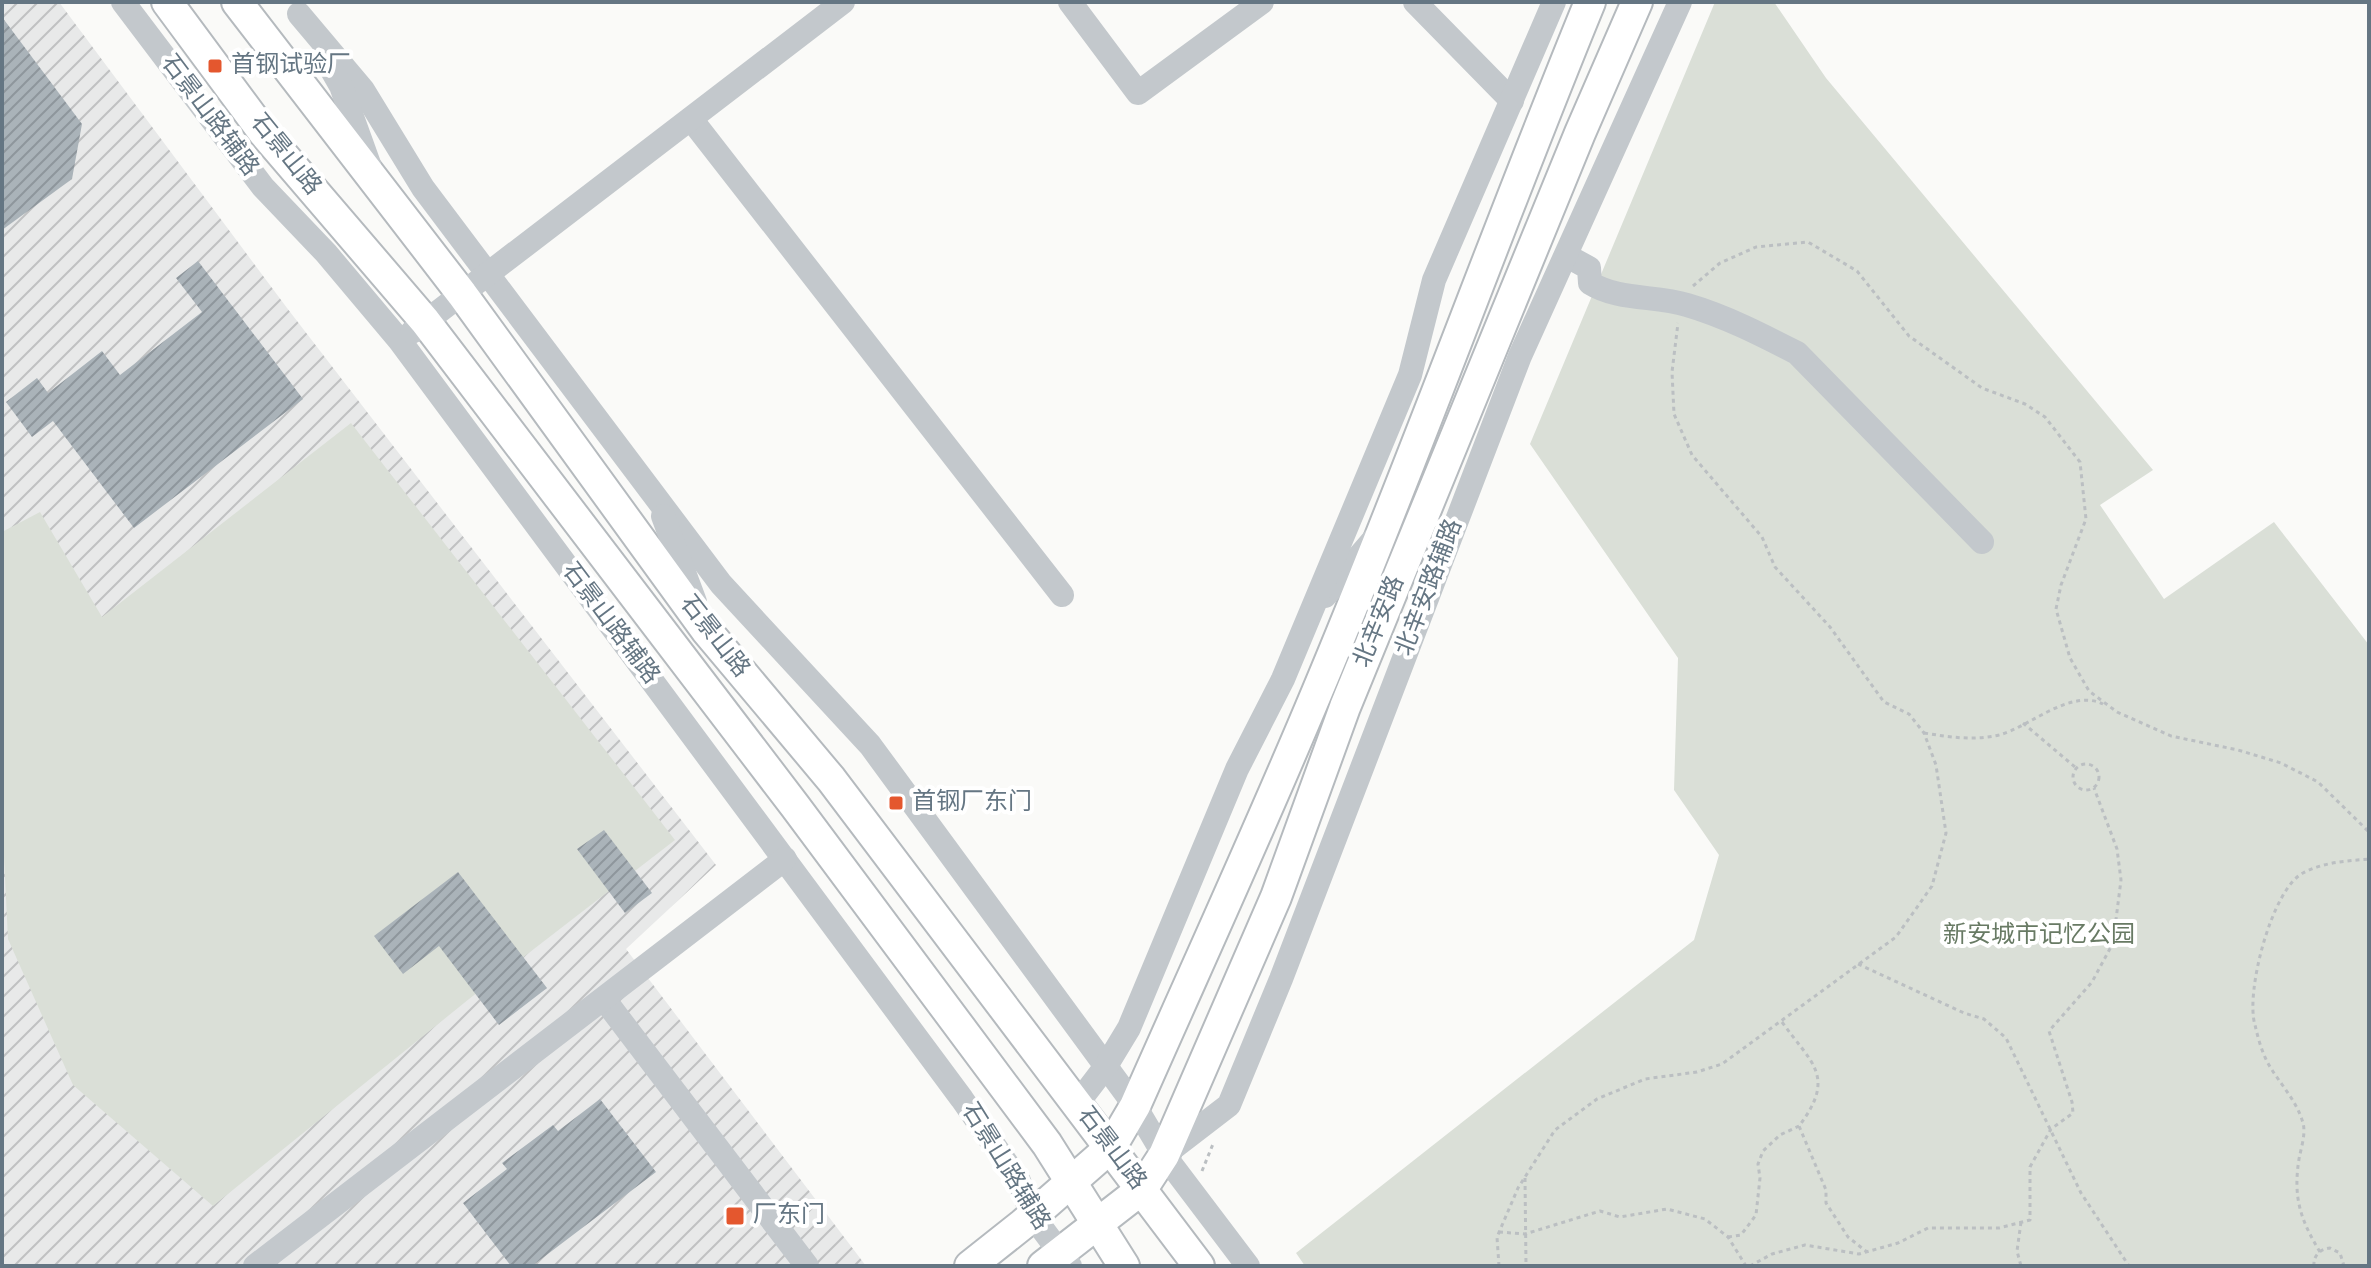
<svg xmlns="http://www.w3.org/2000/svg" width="2371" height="1268" viewBox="0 0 2371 1268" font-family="Overpass,'Noto Sans SC',sans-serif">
  <defs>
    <pattern id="industrial-furrows" width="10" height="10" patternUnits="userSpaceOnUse" patternTransform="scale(2)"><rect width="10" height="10" fill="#e8e9e9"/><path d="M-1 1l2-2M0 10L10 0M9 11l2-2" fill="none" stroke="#c0c1c2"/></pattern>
    <pattern id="building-hatch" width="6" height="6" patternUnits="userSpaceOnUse" patternTransform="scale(2)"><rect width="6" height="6" fill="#aab3b9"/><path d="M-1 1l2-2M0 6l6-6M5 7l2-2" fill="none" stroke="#8e969c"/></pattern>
  </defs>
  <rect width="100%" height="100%" fill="#fafaf8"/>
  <polygon fill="url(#industrial-furrows)" points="2,2 59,2 287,308 716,865 626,949 866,1266 2,1266"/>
  <g fill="#dadfd7">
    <polygon points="1715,2 1774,2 1826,78 2153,470 2100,505 2164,599 2274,522 2369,645 2369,1266 1305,1266 1296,1253 1694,940 1719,855 1674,790 1678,658 1530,444"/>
    <polygon points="351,423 675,840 469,999 213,1206 73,1085 8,939 2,816 2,532 40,512 102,617"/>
  </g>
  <g fill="url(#building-hatch)">
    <polygon points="2,17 82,124 72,179 2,230"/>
    <polygon points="198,261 303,399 134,528 53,421 32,437 6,402 37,378 48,393 102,351 120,375 202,312 176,278"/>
    <polygon points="604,830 652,893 625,913 577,849"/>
    <polygon points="458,872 547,988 499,1025 439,946 403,974 374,936"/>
    <polygon points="600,1099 656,1172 532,1266 511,1266 463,1203 507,1169 502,1163 553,1125 558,1131"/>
  </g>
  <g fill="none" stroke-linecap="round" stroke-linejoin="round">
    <g stroke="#b5babe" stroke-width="34">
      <g id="major">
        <polyline points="167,2 264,133 425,321 795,806 1047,1144 1124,1266"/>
        <polyline points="237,2 462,294 706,630 831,779 1199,1266"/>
        <path d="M970,1266L1023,1224L1111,1147L1135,1106C1196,968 1259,831 1317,692C1413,464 1496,231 1590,2"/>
        <polyline points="1043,1266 1142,1189 1164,1155 1276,897 1345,707 1580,133 1637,2"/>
      </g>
    </g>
    <g stroke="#bbbfc2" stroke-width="3" stroke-dasharray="4 4" stroke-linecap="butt">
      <polyline points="1693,286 1720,263 1756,247 1808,242 1857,271 1909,336 1982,388 2025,404 2045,417 2080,462 2086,519 2061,585 2056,609 2070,658 2089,691 2117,712 2171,736 2238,750 2281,763 2318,782 2369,832"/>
      <polyline points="2023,723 2075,767"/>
      <path d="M1924,733C1950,737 1973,741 1999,735C2030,727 2070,688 2103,704"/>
      <circle cx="2086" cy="777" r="13"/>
      <polyline points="1858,964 1964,1013 1984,1019 2006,1038 2081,1193 2129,1266"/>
      <path d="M1782,1022C1811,1063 1837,1076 1799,1126L1826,1190V1203L1848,1237L1867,1252"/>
      <polyline points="1202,1171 1213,1144"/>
      <polyline points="1525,1178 1526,1266"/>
      <polyline points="2021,1222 2017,1251 2021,1266"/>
      <polyline points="1499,1232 1525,1234 1600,1211 1620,1217 1667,1209 1705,1219 1728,1237 1746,1266"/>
      <polyline points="1728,1237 1741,1235 1756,1215 1760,1178 1758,1164 1763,1151 1780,1135 1799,1126"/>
      <path d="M2320,1252C2300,1219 2293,1197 2299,1159C2301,1148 2306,1134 2303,1123C2297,1101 2280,1084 2269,1065C2262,1053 2258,1038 2255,1025C2245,992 2272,889 2303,873C2324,862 2346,861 2369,859"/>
      <polyline points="1499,1266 1497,1237 1518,1188 1555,1130 1597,1099 1645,1079 1697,1072 1722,1064 1896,937 1932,886 1946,833 1936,765 1924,733 1909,714 1884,702 1830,627 1775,567 1762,537 1692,455 1674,414 1672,372 1678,323"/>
      <polyline points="1750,1266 1772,1254 1805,1245 1859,1254 1898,1243 1928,1228 1999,1228 2030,1220 2030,1167 2051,1129 2073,1113 2072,1102 2049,1031 2092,982 2113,943 2121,880 2117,849 2094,788"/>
      <path d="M2314,1266C2313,1256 2320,1249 2330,1248L2340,1253L2344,1266"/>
    </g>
    <g stroke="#c3c8cc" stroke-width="24">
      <polyline points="123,2 263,187 326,253 400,341 962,1099 1019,1181 1032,1215 1070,1266"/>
      <polyline points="1070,2 1138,93 1262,2"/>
      <polyline points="1415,2 1512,101"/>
      <polyline points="299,14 363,90 423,188 721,584 870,745 1135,1106 1164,1155 1248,1266"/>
      <polyline points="329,65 341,86 369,164"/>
      <polyline points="691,119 1062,595"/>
      <path d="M1567,256L1589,268L1590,283C1619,301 1655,295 1687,305C1725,316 1762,335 1797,353L1982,542"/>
      <polyline points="412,332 843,2"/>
      <polyline points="663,516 695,602"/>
      <polyline points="1325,596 1374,539"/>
      <polyline points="604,999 807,1266"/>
      <polyline points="1077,1104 1106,1066 1129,1028 1237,769 1283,679 1410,375 1434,280 1554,2"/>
      <polyline points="1164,1155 1229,1105 1281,979 1520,356 1680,2"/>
      <polyline points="255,1266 785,859"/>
    </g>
    <use href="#major" stroke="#fff" stroke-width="30"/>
  </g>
  <g fill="#e4572e" stroke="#fff" stroke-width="3">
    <rect x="207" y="58" width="16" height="16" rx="4"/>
    <rect x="888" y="795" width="16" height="16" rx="4"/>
    <rect x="725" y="1206" width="20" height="20" rx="4"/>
  </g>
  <g text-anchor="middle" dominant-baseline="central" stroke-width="8" stroke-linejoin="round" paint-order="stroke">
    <g font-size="24" fill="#657683" stroke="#fff" text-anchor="start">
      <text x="231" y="66">首钢试验厂</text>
      <text x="912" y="803">首钢厂东门</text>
      <text x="753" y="1216">厂东门</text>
    </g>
    <g font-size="24" fill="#657683" stroke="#fff">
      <text transform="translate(209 116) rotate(53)">石景山路辅路</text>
      <text transform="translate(285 155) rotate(51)">石景山路</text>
      <text transform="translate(1430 588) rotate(-69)">北辛安路辅路</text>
      <text transform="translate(1380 622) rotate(-68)">北辛安路</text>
      <text transform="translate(610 624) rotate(53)">石景山路辅路</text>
      <text transform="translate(714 637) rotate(52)">石景山路</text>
      <text transform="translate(1111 1149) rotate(53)">石景山路</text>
      <text transform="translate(1005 1167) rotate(58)">石景山路辅路</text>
    </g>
    <g font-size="24" fill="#687a64" stroke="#fff">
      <text x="2039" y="936">新安城市记忆公园</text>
    </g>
  </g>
  <rect width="2371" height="1268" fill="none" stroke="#657683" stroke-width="8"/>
</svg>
